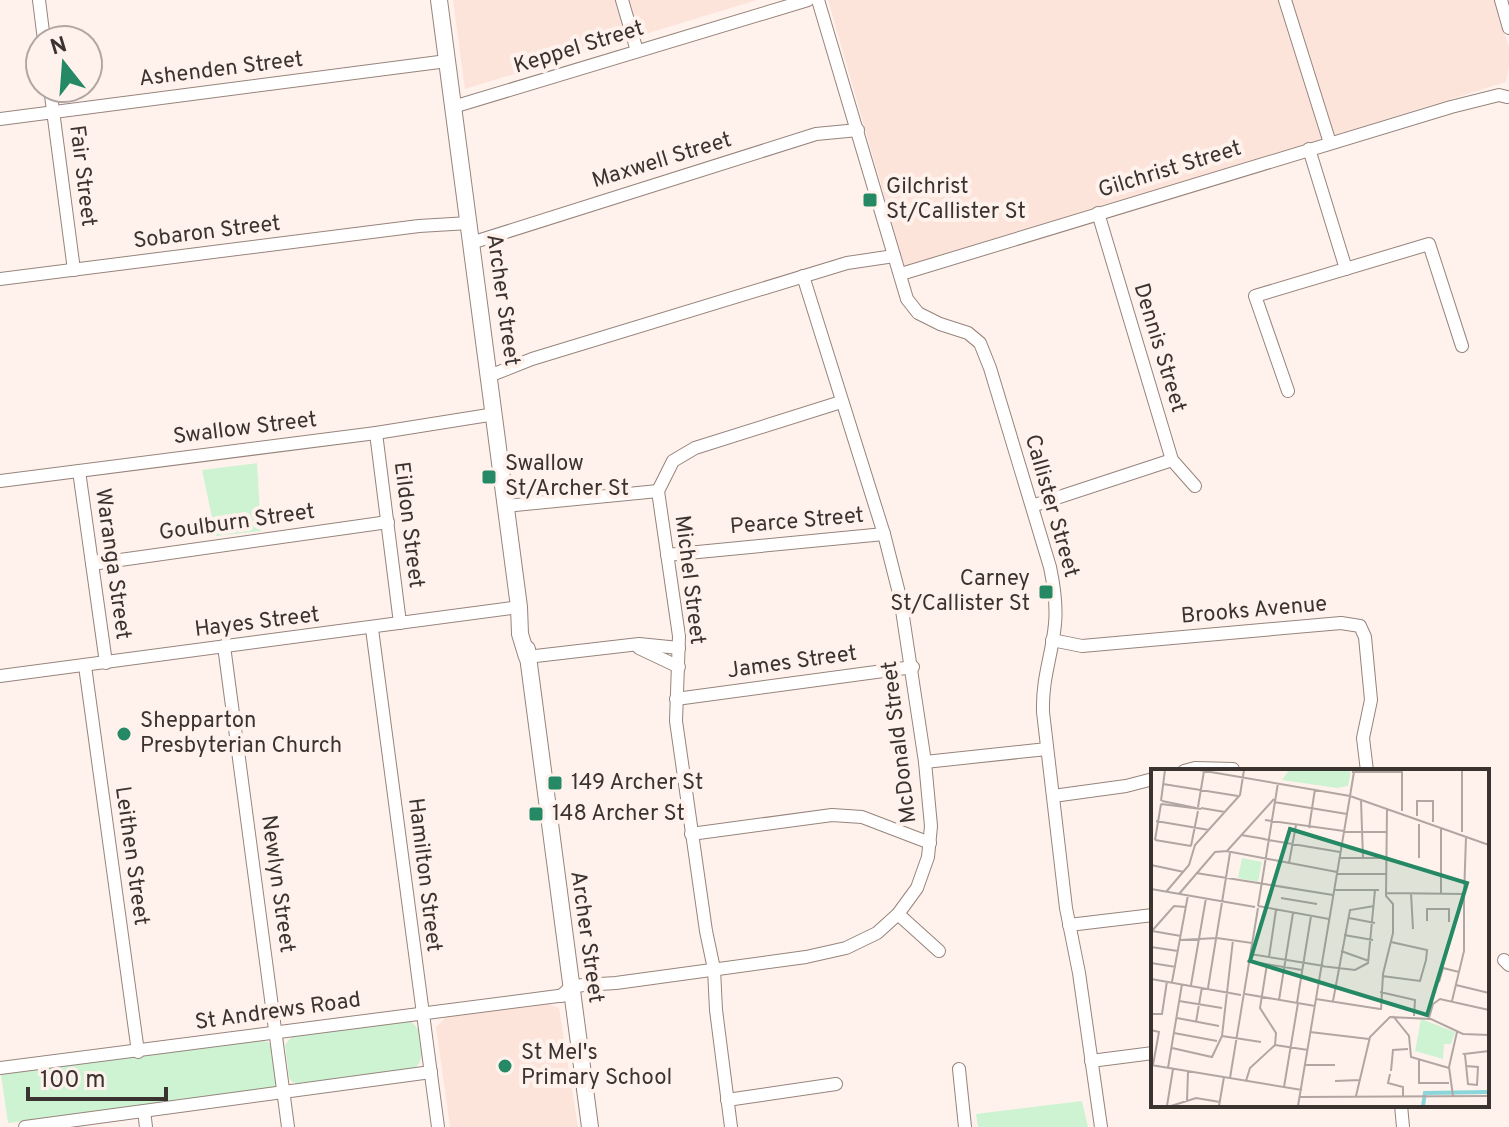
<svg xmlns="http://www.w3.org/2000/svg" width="1509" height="1127" viewBox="0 0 1509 1127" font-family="Overpass,sans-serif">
  <rect width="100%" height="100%" fill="#fff2ec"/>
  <g fill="#fce4db">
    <polygon points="453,0 757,0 465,89"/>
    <polygon points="828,0 1494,0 1509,48 1509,66 1506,82 905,268"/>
    <polygon points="549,1004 559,1008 578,1127 450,1127 436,1027 446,1017"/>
  </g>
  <g fill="#cdf3d3">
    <polygon points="257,463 261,531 216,536 202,470"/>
    <path d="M408,1020C424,1027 428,1058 414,1069L302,1084L292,1082L289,1078L285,1045L293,1035Z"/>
    <polygon points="261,1040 270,1043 273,1047 277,1085 271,1090 8,1123 1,1075 4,1074"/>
    <polygon points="1082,1101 1088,1127 978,1127 976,1114"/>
  </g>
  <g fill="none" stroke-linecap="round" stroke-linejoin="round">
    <g stroke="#97847c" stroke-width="14">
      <g id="minor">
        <polyline points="39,0 44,40"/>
        <polyline points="622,0 637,51"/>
        <path d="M818,0L907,299L918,313L940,324L968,333L980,343L990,368L1050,567C1054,586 1057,604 1055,624C1052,656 1042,677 1043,712L1066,908L1079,973L1101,1127"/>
        <polyline points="1285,0 1330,143"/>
        <polyline points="1501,0 1509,28"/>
        <polyline points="50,88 74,270"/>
        <polyline points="453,107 808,0"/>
        <polyline points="0,119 447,61"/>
        <polyline points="1309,149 1346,269"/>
        <polyline points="1098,213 1172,460 1195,486"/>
        <polyline points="471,243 816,134 858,130"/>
        <polyline points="901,274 1451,107 1499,95 1507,97"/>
        <polyline points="0,279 419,226 469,223"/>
        <polyline points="489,376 532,359 847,263 894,256"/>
        <polyline points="1288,391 1255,296 1429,244 1462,346"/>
        <polyline points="376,433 400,623"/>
        <polyline points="79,471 106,663"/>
        <polyline points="0,481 376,433 495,414"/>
        <polyline points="505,506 658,491"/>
        <polyline points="1032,506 1172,460"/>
        <polyline points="667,555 884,534"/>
        <polyline points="92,564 388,522"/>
        <polyline points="372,629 438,1127"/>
        <polyline points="1052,640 1082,646 1341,623 1360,626 1365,637 1371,700 1363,738 1367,771"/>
        <polyline points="224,646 288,1127"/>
        <polyline points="639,648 679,667"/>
        <polyline points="527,657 639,644 679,648"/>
        <polyline points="85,666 138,1052"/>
        <polyline points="0,676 519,607"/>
        <polyline points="676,699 913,667"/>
        <polyline points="925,762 1047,749"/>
        <polyline points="1184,771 1195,768 1233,769"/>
        <polyline points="1053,796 1126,786 1153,779"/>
        <polyline points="691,834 832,815 862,817 930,843"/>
        <polyline points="898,914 939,951"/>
        <polyline points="1069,925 1153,915"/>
        <polyline points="1504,960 1509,965"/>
        <polyline points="561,996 571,987 583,985 616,983 806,957 846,948 877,933 898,914 917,888 928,857 931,826 925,762 900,597 884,534 803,276"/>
        <polyline points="1091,1061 1153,1053"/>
        <polyline points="0,1068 566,995"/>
        <polyline points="959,1069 965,1127"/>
        <polyline points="727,1100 836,1084"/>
        <polyline points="1401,1105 1403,1127"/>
        <polyline points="144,1111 146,1127"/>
        <polyline points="25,1127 431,1072"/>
        <polyline points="731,1127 716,1010 714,969 706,931 676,721 679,636 658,491 673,461 695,448 841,402"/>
      </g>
    </g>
    <g stroke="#97847c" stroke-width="18">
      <g id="major">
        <polyline points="439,0 519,607 520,634 527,657"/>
        <polyline points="527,649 590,1127"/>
      </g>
    </g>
    <use href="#minor" stroke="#fff" stroke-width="12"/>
    <use href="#major" stroke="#fff" stroke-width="16"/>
  </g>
  <g fill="#248964" stroke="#fff2ec" stroke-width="3">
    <rect x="862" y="192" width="16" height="16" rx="4"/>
    <rect x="481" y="469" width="16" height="16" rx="4"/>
    <rect x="1038" y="584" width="16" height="16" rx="4"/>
    <circle cx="124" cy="734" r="8"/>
    <rect x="547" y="775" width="16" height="16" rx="4"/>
    <rect x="528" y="806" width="16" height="16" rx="4"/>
    <circle cx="505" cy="1066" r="8"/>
  </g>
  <g text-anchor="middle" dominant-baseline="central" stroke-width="8" stroke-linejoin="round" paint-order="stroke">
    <g font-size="22" fill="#3b3330" stroke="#fff2ec">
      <text transform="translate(579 48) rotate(-17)">Keppel Street</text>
      <text transform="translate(221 70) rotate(-7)">Ashenden Street</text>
      <text transform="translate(662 161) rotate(-17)">Maxwell Street</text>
      <text transform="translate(1170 170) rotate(-17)">Gilchrist Street</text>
      <text transform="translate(82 176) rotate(83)">Fair Street</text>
      <text transform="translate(207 233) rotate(-7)">Sobaron Street</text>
      <text transform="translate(502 300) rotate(82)">Archer Street</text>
      <text transform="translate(1159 348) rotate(73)">Dennis Street</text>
      <text transform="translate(245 429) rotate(-7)">Swallow Street</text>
      <text transform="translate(1051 506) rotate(74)">Callister Street</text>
      <text transform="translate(797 522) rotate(-5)">Pearce Street</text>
      <text transform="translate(237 523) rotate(-8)">Goulburn Street</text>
      <text transform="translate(408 525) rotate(83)">Eildon Street</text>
      <text transform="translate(112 564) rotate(82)">Waranga Street</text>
      <text transform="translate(689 580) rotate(83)">Michel Street</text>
      <text transform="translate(1254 611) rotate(-5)">Brooks Avenue</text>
      <text transform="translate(257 623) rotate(-7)">Hayes Street</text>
      <text transform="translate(792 663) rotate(-8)">James Street</text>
      <text transform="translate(900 742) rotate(-97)">McDonald Street</text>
      <text transform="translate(131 856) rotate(82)">Leithen Street</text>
      <text transform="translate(424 875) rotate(83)">Hamilton Street</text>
      <text transform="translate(277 884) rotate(82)">Newlyn Street</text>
      <text transform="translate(586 937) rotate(82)">Archer Street</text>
      <text transform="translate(278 1012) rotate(-8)">St Andrews Road</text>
    </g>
    <g font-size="22" fill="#3b3330" stroke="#fff2ec" text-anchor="start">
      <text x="886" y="187">Gilchrist<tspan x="886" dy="25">St/Callister St</tspan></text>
      <text x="505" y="464">Swallow<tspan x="505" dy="25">St/Archer St</tspan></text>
      <text x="1030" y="579" text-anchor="end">Carney<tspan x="1030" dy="25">St/Callister St</tspan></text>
      <text x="140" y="721">Shepparton<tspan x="140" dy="25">Presbyterian Church</tspan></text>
      <text x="571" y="783">149 Archer St</text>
      <text x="552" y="814">148 Archer St</text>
      <text x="521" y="1053">St Mel's<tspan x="521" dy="25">Primary School</tspan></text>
    </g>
  </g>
  <g transform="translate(1151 769)">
    <rect width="338" height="338" fill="#fff2ec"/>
    <path d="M138,1H200L197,17L186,19L131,11ZM91,89L111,93L107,113L87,109ZM270,250L304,263L300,275H293L292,290L264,282Z" fill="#cdf3d3"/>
    <path fill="none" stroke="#8bd6da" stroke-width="4" d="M272,337L274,324L338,323"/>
    <path fill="none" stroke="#b1a6a1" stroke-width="2" d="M48,1L199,27L338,76M201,3H251M12,15L87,27M199,27L203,3M210,31L212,89M10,32L14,1M123,33L196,45M10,35L50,40L11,32M47,38L53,2M50,39L74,43M251,42V1M266,47V32H282V53M114,51L200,63M5,52L58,61M268,55V89M158,59L164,20M196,63H235M311,63V1M90,66L114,70M112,70L189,83M4,71L10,35M4,71L40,77M40,77L47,42M75,82L186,103M76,82L123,30M188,89H235M138,94L145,56M0,96L33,103M45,104L182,126M186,105H235M0,120L104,138M183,121H228M15,123L38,96L44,76L89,26L93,1M235,124L313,125V182L301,232M260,124L262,160M290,124V59M28,125L64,83L76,82M313,127L315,68M130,129L166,135M107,137L127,14M107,137L178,150M198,149L224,154M276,152V140H298V153M1,162L30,167M0,163L23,137L35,138M193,166L222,171M29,171L66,169L101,174M0,178L27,182M190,182L218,192M99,185L173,197M118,188L125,141M96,192L151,201M0,194L25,198M170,197L204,201L217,194L224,121M231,207L269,212L275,191L276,181L240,173M0,210L90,226M21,213L37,126M288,213L292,199L308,203M40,216L55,129M305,216L338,224M57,219L79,84M229,223L264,231L263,247M94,225L164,237M165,230L229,240M128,231L142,144M28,232L71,239M182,232L199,141L223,137M146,234L160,147M230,241L232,205L242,164V135L235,127L236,40M0,245H11L16,212M242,247L258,267L260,288L298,299M26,249L68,257M278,249L282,235L289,230L338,241M45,253L51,218M0,261L8,263L2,296M159,263L218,270M23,264L66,272M71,267L82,171M71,267L110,273M124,276L157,281M21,279L61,288L71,267M268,291V314H298M0,296L151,321M154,296H184M315,297L327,298L326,316L317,315L314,286L313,285L338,282M17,299L31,215M240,302L242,281L257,280M239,305L237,314L252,318V327M79,309L107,139M95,312L99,299L124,276L125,264L109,239L116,195M184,312L209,311M133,318L147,234M205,327L219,268L239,248L280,250L312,265L338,266M302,327L298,298L306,263M149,328L338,327M36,332L37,302M16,337L22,300M20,337L45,329L69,333M68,337L73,308M147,337L199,27"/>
    <path fill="#248964" fill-opacity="0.15" stroke="#248964" stroke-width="4" d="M139,60L316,114L276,246L99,192Z"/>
    <rect width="338" height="338" fill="none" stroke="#3b3330" stroke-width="4"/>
  </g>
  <g transform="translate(64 64) rotate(343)"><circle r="38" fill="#fff2ec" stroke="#b1a6a1" stroke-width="2"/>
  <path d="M0-6L14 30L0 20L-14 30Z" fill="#248964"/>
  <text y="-12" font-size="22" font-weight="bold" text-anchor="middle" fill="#3b3330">N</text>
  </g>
  <path d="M28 1087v12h138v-12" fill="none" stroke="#3b3330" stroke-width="4"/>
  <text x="40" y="1087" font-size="24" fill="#3b3330" stroke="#fff2ec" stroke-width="6" paint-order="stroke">100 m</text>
</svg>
